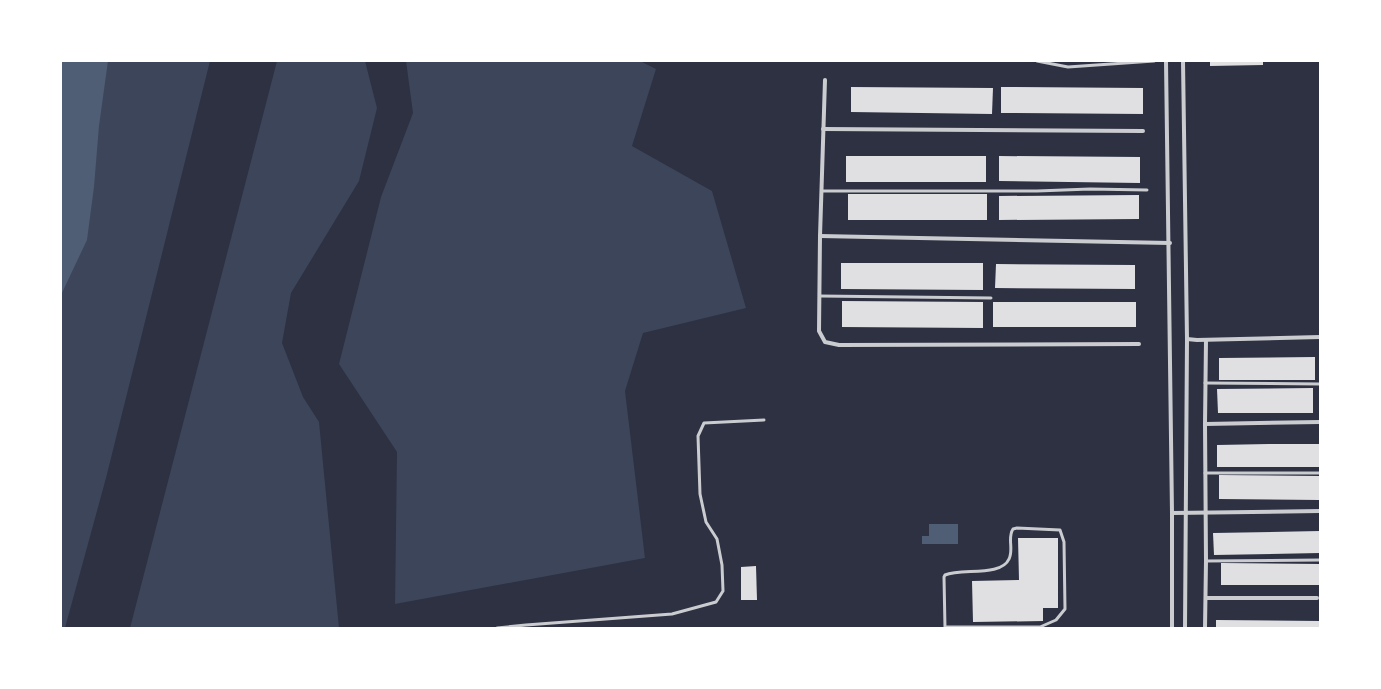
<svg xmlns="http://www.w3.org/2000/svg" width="1381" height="689" viewBox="0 0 1381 689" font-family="Quicksand,sans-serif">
  <rect width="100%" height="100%" fill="#2d3142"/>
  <g fill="#3c4559">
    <polygon points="61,61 210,61 106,478 65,628 61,628"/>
    <polygon points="277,61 365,61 377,108 359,181 291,293 282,343 303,397 319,422 339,628 130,628"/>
    <polygon points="406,61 640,61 656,69 632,146 712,191 746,308 643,333 625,391 645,558 395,604 397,452 339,364 381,197 413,113"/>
  </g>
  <g fill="#4f5d75">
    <polygon points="61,61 108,61 99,126 94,187 87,240 61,295"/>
    <polygon points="929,524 958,524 958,544 922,544 922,536 929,536"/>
  </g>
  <g fill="#e0e0e3">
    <polygon points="1210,61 1263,61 1263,65 1210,66"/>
    <polygon points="851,87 993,88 992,114 851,112"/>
    <polygon points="1001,87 1143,88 1143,114 1001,113"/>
    <rect x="846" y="156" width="140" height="26"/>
    <polygon points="999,156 1140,157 1140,183 999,181"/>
    <rect x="848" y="194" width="139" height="26"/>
    <polygon points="1139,195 1139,219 999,220 999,196"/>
    <polygon points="841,263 983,263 983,290 841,289"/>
    <polygon points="996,264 1135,265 1135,289 995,288"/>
    <polygon points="842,301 983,302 983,328 842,327"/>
    <rect x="993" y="302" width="143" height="25"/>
    <polygon points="1315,357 1315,380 1219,380 1219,358"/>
    <polygon points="1313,388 1313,413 1218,413 1217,389"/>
    <polygon points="1269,444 1320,444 1320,467 1217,467 1217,445"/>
    <polygon points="1219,475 1320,476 1320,500 1219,499"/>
    <polygon points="1320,531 1320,553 1214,555 1213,533"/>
    <polygon points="1018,538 1058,538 1058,608 1043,608 1043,621 973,622 972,581 1019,580"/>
    <polygon points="1221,563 1320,564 1320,585 1221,585"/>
    <polygon points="756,566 757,600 741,600 741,567"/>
    <polygon points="1216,620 1320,621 1320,628 1216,628"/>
  </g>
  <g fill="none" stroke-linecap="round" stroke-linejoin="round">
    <g stroke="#caccd0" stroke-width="3">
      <polyline points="1037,61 1068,67 1154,61"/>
      <polyline points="822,191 1037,191 1090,189 1147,190"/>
      <polyline points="820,296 991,298"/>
      <polyline points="1205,383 1320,384"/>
      <polyline points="1205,473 1320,473"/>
      <polyline points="1206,561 1320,560"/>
      <polyline points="497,628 526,625 672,614 716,602 723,591 722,565 717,539 706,522 700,494 698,436 704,423 764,420"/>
      <path d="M945,628L944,577L945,575C962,568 1001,577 1009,559C1014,549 1007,538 1013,529L1017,528L1060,530L1064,542L1065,609L1056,620L1040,627H945"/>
    </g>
    <g stroke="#caccd0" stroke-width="4">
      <polyline points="1166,61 1172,513 1172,628"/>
      <polyline points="1183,61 1187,339 1185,628"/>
      <polyline points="825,80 820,236 819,331 825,342 839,345 1139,344"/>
      <polyline points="823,129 1143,131"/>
      <polyline points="820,236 1170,243"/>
      <polyline points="1187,339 1197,340 1320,337"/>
      <polyline points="1205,424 1320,422"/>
      <polyline points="1172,513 1320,511"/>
      <polyline points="1206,598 1317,598"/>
      <polyline points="1205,628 1206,561 1205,424 1206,340"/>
    </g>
  </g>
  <rect width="1381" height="689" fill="none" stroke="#ffffff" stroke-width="124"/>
</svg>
